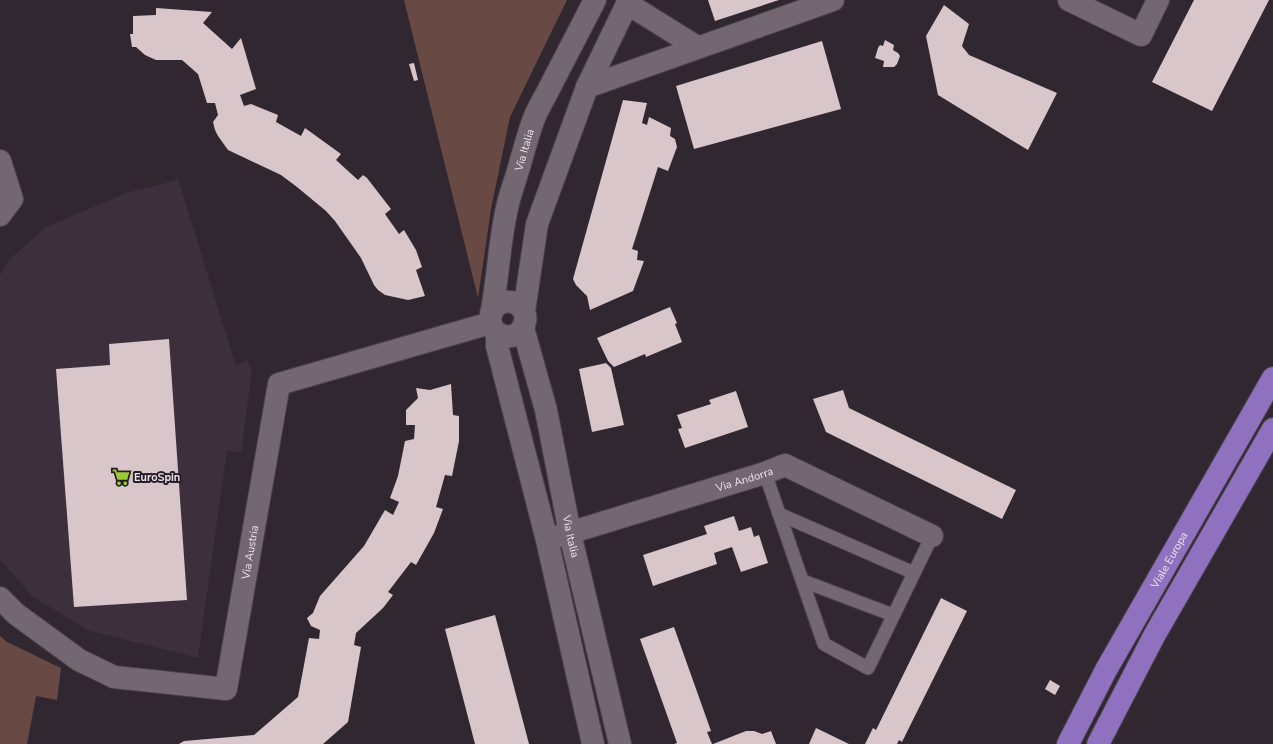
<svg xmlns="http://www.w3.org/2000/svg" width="1273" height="744" viewBox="0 0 1273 744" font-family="'Nunito Sans',sans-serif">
  <rect width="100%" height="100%" fill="#312730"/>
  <polygon fill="#3e2f3d" points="178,179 236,366 247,360 252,371 241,453 227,450 198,658 87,630 32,596 0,559 0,275 10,259 46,227 126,193 170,182"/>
  <g fill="#684943">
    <polygon points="404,0 567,0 510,117 491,209 478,298"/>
    <polygon points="0,636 7,642 61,668 57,700 36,696 27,744 0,744"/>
  </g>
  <g fill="#d9c6cb">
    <polygon points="708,0 779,0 715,21"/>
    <polygon points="1194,0 1269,0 1212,111 1152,82"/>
    <polygon points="944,5 969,24 962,46 969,55 1057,93 1028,150 938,95 926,36"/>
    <polygon points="156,8 212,12 203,23 232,49 241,38 256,89 240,95 244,106 251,104 278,115 276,122 301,136 305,128 341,154 336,160 358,180 363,175 367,178 391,209 385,214 399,234 404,230 416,250 422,267 416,270 425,296 408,300 385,295 378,290 374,285 361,258 335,221 326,211 297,187 281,175 228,150 218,136 215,130 213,122 218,115 215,103 207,103 198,74 182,60 156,60 145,55 136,47 132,47 130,34 133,34 133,16 156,15"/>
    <polygon points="885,40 894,45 893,50 898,53 900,56 897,64 894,67 883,67 884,61 875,58 878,48 880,45 883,46"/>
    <polygon points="822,41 841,109 694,149 676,86"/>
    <polygon points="414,63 418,80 414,81 409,64"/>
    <polygon points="623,100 647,103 642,123 647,125 649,117 671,128 670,136 675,139 677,147 668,171 658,167 632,249 638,251 637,260 644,261 633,291 590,310 587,296 576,285 573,279"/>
    <polygon points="670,307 677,323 675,324 682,342 646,357 645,354 614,367 608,361 597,338"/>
    <polygon points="169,339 187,600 74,607 56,369 110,365 109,344"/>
    <polygon points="606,363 611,368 624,425 592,432 579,369"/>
    <polygon points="451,384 453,415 459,416 459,441 452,476 445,475 436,507 443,509 434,533 416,565 411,562 388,592 393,595 383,608 356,633 354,645 361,647 348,722 323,744 179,744 184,741 254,735 298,697 309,638 319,639 320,630 311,626 307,618 313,613 320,596 364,546 385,510 393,515 399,502 390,498 398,476 405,441 414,439 415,425 406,425 406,410 418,398 416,388 430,390"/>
    <polygon points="843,390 849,408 1016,490 1002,519 826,432 813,399"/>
    <polygon points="736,391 748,427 685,448 678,429 682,428 677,415 711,404 709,400"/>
    <polygon points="734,516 739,531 751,527 754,537 759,535 768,563 741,572 732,547 714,553 717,564 653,586 643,555 707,534 704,526"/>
    <polygon points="941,598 967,611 902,742 899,740 897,744 865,744 873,728 876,730"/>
    <polygon points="495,615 529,744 475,744 445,629"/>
    <polygon points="674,627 711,731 707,732 712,744 674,744 677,743 640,639"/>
    <polygon points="1050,680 1060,686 1055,695 1045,689"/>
    <polygon points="816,728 849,744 809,744"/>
    <polygon points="746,731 754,731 762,734 771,731 776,744 713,744"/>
  </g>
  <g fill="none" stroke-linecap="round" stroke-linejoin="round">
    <g stroke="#4b424b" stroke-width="15">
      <g id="service">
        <polyline points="765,473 824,644 868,668 932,536"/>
        <polyline points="779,514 914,573"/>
        <polyline points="803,581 893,615"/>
      </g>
    </g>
    <g stroke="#4b424b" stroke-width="24">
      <g id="minor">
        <polyline points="1069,0 1141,35 1158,0"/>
        <polyline points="628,4 697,47"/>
        <polyline points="587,87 833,0"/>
        <polyline points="0,161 12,199 0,215"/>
        <polyline points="524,311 537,224 587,87 629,0"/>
        <path id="s1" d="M491,313C504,290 534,306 523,327C514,345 486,335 491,315C498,280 499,243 507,208C510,193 516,179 520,164C524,150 528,135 533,121C538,107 547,94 553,81C567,54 581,27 595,0"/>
        <path id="s2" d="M523,328L546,410L570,533L620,744"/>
        <polyline points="497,334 497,346 547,540 593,744"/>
        <path id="s3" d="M556,537L765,473L785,465L932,536"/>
        <path id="s4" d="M0,598L16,614L79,660L114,677L226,689L279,384L480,326L491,324"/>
      </g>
    </g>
    <g stroke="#4b424b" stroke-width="24">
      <g id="primary">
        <path id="s5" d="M1068,744L1106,670L1273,378"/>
        <polyline points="1098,744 1154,636 1273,429"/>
      </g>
    </g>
    <use href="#service" stroke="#736872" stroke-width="13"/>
    <use href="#minor" stroke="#736872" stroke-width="22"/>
    <use href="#primary" stroke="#8f71bf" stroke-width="22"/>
  </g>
  <defs>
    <g id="supermarket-bare" transform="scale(1.38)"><path d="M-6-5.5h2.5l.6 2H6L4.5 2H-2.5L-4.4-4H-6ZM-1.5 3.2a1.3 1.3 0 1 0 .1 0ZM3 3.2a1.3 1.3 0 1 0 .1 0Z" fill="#9acb34" stroke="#271d26" stroke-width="2.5" paint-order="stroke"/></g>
  </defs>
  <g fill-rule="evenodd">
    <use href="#supermarket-bare" x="121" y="477"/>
  </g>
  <g text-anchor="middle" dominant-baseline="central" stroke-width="4" stroke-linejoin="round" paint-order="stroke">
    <g font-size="11" fill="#ece5eb" stroke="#271d26">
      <text stroke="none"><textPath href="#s1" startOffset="276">Via Italia</textPath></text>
      <text stroke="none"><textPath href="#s3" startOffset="197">Via Andorra</textPath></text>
      <text stroke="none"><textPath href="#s2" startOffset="214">Via Italia</textPath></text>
      <text stroke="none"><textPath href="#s4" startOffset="391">Via Austria</textPath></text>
      <text stroke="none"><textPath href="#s5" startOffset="210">Viale Europa</textPath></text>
    </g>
    <g font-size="11" font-weight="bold" fill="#ece5eb" stroke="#271d26" text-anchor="start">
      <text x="134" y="477">EuroSpin</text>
    </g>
  </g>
</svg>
